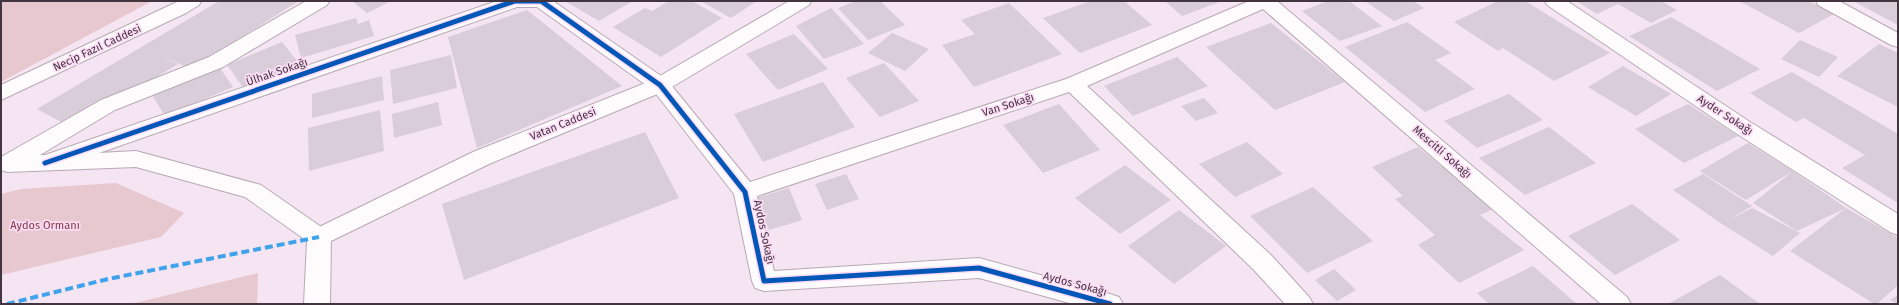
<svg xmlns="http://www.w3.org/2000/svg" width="1899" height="305" viewBox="0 0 1899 305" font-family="'Fira Sans',sans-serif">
  <rect width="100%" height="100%" fill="#f5e4f1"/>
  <g fill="#e8c8cf">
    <polygon points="1,1 152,1 1,82"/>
    <polygon points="116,183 184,213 161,237 1,275 1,194 21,189"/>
    <polygon points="258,273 257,304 131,304"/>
  </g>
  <g fill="#d8cdd9">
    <polygon points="219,1 299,1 191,69 162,56 178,64 128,94 122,91 67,125 37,109"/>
    <polygon points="352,1 391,1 367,13"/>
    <polygon points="565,1 629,1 631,2 599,21"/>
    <polygon points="669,1 692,1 722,18 661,57 613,27 645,8 652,11"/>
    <polygon points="700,1 757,1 731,18"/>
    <polygon points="856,1 880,1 905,25 868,40 838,8"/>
    <polygon points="1091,1 1124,1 1152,25 1080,53 1043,18"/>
    <polygon points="1165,1 1222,1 1182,16"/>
    <polygon points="1328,1 1349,1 1382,26 1340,41 1302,11"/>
    <polygon points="1365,1 1413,1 1424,8 1394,21"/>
    <polygon points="1498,1 1525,1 1610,53 1554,81 1503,48 1498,51 1454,22"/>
    <polygon points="1576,1 1661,1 1677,10 1651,23 1618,4 1597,14"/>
    <polygon points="1739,1 1809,1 1834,14 1799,33"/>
    <polygon points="1853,1 1898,1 1898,25"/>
    <polygon points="1009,3 1062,54 974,87 942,45 975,34 961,20"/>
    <polygon points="831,8 864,44 824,59 796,26"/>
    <polygon points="527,10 622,86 477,148 448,37"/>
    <polygon points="1671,17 1714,42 1760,69 1717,91 1629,36"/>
    <polygon points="356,18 358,24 369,20 374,36 301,58 295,35"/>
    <polygon points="1407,22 1451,53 1435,60 1475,89 1425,112 1345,47"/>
    <polygon points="1271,23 1310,54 1345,82 1275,110 1206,47"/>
    <polygon points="892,33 929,49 905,71 868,53"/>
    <polygon points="794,34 828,69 778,90 746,54"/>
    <polygon points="1800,40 1838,57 1819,77 1781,59"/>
    <polygon points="282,42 301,66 245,90 227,65"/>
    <polygon points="1879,44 1898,53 1898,107 1837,76"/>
    <polygon points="451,55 457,88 393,104 390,70"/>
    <polygon points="1177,57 1208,86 1133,116 1104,86"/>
    <polygon points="884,63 919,101 880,117 846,78"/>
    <polygon points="218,65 233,87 165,116 151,93"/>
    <polygon points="1623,66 1671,94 1636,116 1588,87"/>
    <polygon points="1792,72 1898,134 1898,203 1842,168 1865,155 1804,118 1796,122 1750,93"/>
    <polygon points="382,76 384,100 312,118 312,94"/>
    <polygon points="823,82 855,127 763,162 734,114"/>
    <polygon points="1509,94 1543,120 1477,148 1444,121"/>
    <polygon points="1204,98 1218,113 1196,121 1181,106"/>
    <polygon points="438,102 442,125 394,138 392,114"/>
    <polygon points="1059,104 1100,150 1043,173 1003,125"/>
    <polygon points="1688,104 1738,136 1684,163 1635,129"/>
    <polygon points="380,110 384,151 309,171 308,128"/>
    <polygon points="1549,127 1596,163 1525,195 1479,158"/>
    <polygon points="645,132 679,198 464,280 442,204"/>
    <polygon points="1247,142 1283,174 1235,197 1199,164"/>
    <polygon points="1748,143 1793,171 1846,208 1898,238 1898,285 1877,304 1874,304 1790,251 1846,208 1797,231 1753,203 1793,171 1746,200 1700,171"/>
    <polygon points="1418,147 1493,209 1480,215 1524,250 1459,283 1418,245 1435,235 1395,199 1403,196 1372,167"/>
    <polygon points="1125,165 1171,200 1120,234 1075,198"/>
    <polygon points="846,174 859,199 827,210 815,184"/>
    <polygon points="1703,174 1752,206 1729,220 1752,208 1800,233 1773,256 1722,224 1673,190"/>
    <polygon points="1313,187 1373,241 1307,273 1250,216"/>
    <polygon points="789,188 802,220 769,230 756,198"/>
    <polygon points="1632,204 1680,240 1615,275 1568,236"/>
    <polygon points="1179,210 1226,246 1174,284 1128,246"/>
    <polygon points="1533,266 1577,304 1489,304 1477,293"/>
    <polygon points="1334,269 1356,290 1337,301 1315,280"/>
    <polygon points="1720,275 1760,304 1668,304"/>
    <polygon points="1898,295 1898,304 1890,300"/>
  </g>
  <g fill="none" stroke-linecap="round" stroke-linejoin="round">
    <g stroke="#b7aab4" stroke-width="2">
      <g id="minor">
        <polygon points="179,1 201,1 199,5 186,13 1,100 1,85"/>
        <polygon points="306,1 329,1 327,5 223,67 115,110 40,155 45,155 497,1 553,1 667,80 750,182 1066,79 1249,1 1277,1 1627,297 1631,304 1601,304 1263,9 1087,86 1271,255 1309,297 1313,304 1285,304 1253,269 1069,92 757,196 774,271 979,258 1110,294 1119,297 1123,304 1073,304 979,278 764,291 755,288 752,281 734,194 653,90 537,7 517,7 99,153 136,151 261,185 327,231 331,237 330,304 304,304 307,241 245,197 136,167 7,172 1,170 1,157 101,100 209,57"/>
        <polygon points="1545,1 1567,1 1747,120 1898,214 1898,235 1890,232 1731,130 1547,5"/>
        <polygon points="1816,1 1839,1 1898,33 1898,47 1891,45 1818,5"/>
      </g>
    </g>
    <g stroke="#b7aab4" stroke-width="2">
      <polygon id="tertiary" points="789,1 811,1 809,5 667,90 489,164 327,243 319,246 311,243 307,237 311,231 473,152 653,80"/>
    </g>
    <use href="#minor" fill="#fefbfd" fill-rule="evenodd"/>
    <use href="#tertiary" fill="#fefbfd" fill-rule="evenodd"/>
    <polyline stroke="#3fa3ec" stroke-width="4" stroke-dasharray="8 4" stroke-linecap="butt" points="7,304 108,279 319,237"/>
    <g stroke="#fddcf5" stroke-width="8">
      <polyline id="cycleway" points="45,163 515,1 541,1 660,85 745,192 764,281 979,268 1110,304"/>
    </g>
    <use href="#cycleway" stroke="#0057b8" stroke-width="5"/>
  </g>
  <g text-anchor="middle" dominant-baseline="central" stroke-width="3.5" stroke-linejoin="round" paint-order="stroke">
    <g font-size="11" fill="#423540" stroke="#fddcf5">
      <text transform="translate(97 48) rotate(-25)">Necip Fazıl Caddesi</text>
      <text transform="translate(277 72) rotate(-19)">Ülhak Sokağı</text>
      <text transform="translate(1008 105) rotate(-18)">Van Sokağı</text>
      <text transform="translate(1725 115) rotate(33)">Ayder Sokağı</text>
      <text transform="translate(563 124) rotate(-22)">Vatan Caddesi</text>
      <text transform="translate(1442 152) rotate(41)">Mescitli Sokağı</text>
      <text transform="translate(764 232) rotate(78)">Aydos Sokağı</text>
      <text transform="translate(1075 284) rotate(15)">Aydos Sokağı</text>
    </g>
    <g font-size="11" fill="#82383e" stroke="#fddcf5">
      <text x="45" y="225">Aydos Ormanı</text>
    </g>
  </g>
  <rect width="1899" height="305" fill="none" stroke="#423540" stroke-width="4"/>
</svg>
